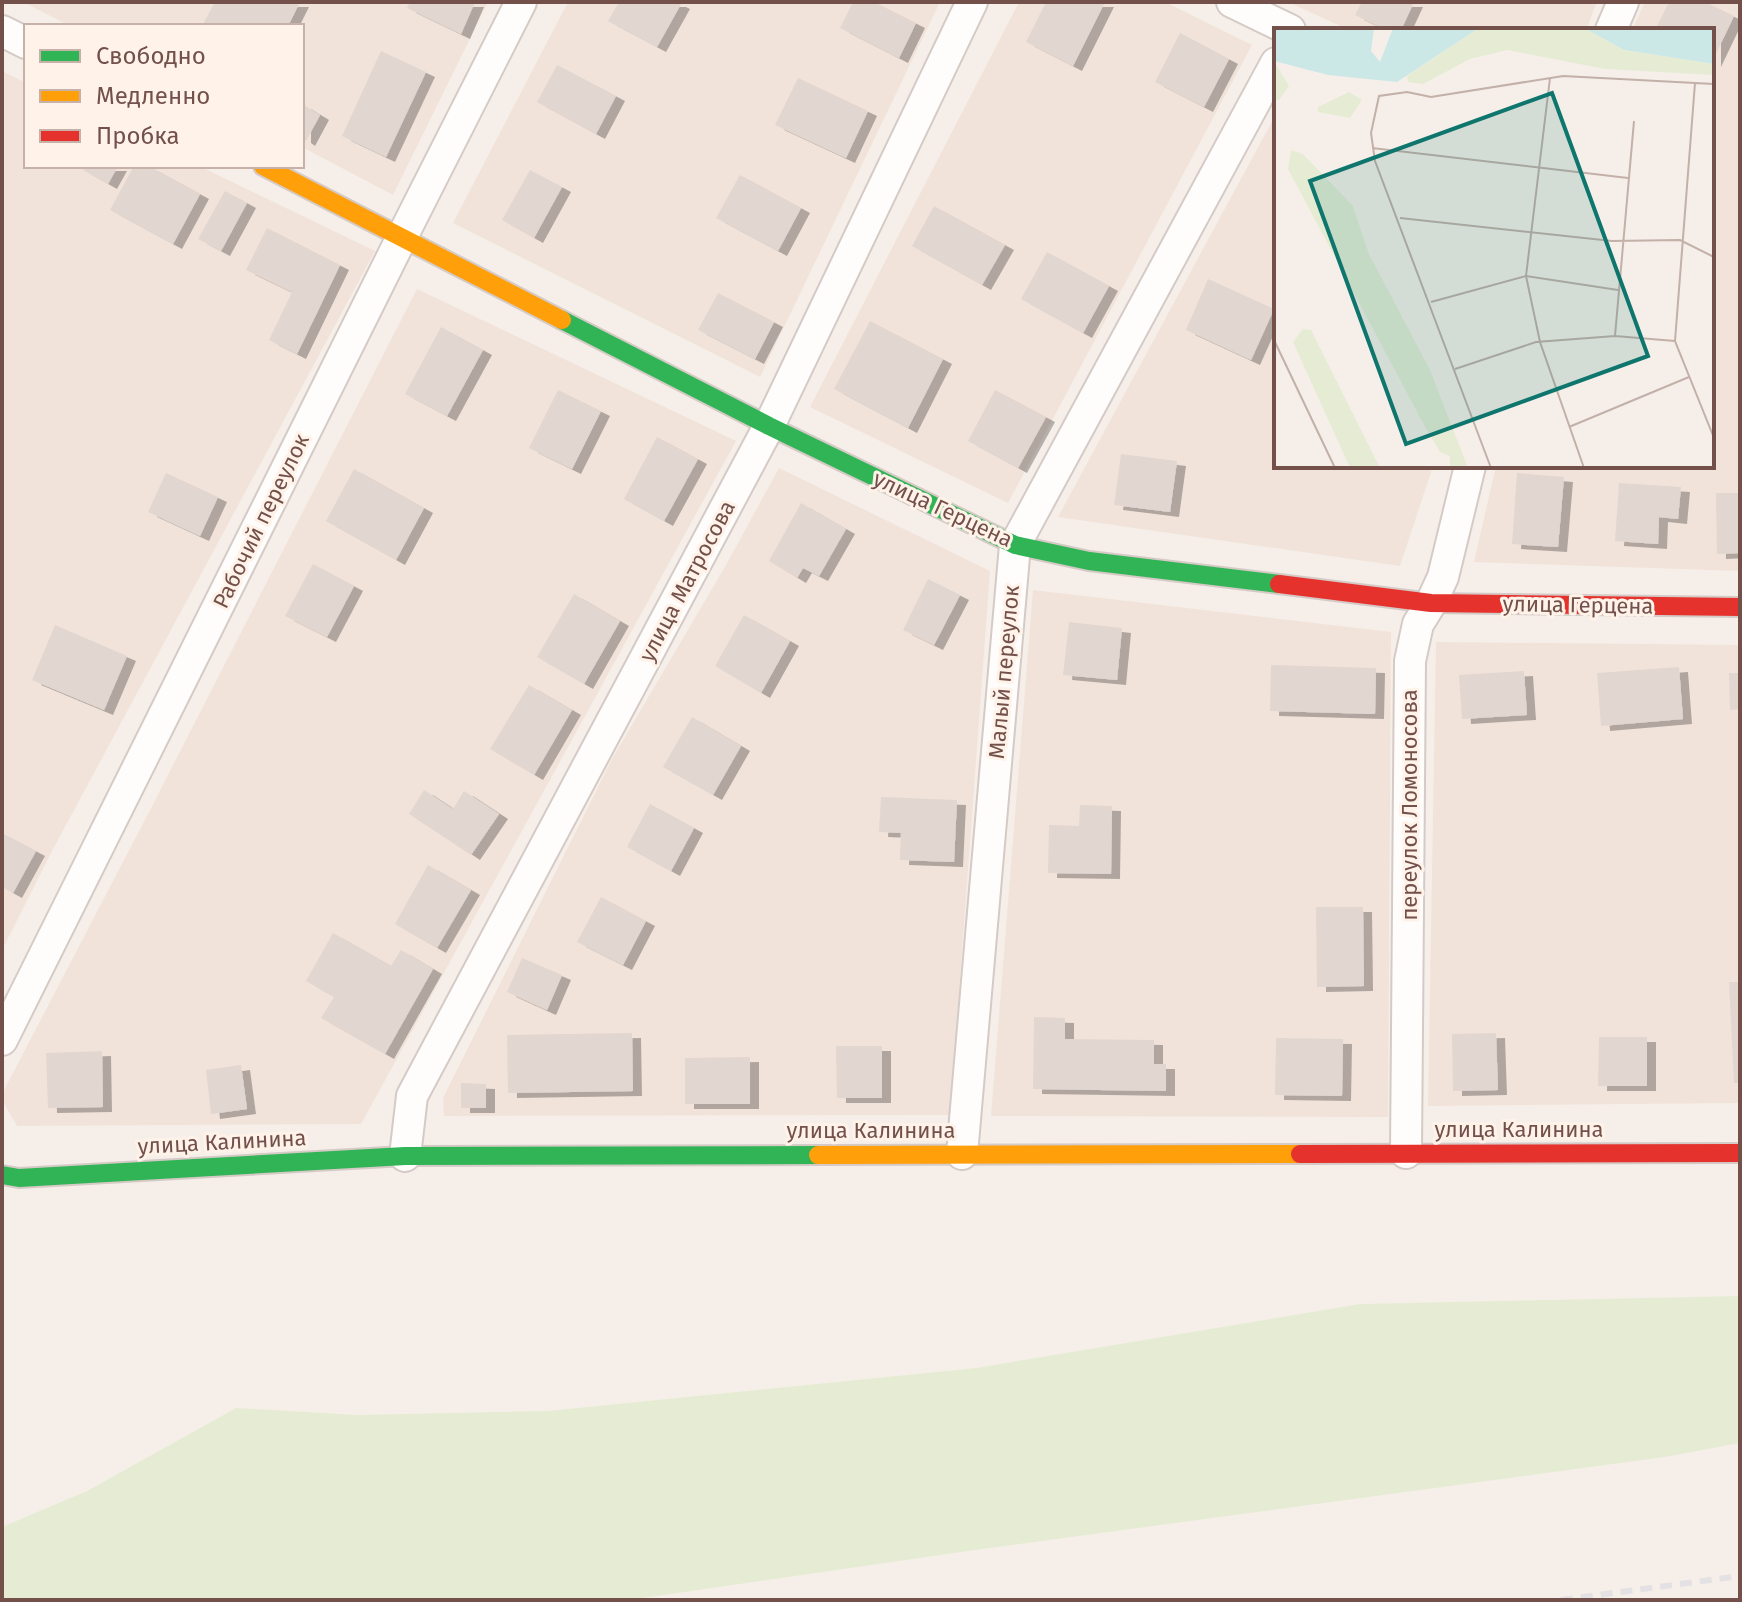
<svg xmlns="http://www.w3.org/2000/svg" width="1742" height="1602" viewBox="0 0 1742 1602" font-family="'Fira Sans',sans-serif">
  <defs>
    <filter id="shadow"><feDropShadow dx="9" dy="5" stdDeviation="0" flood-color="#0004"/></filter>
  </defs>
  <rect width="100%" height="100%" fill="#f6efe9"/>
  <g fill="#f1e3d9">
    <polygon points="23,2 488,2 393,195 302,147 302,26 70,26"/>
    <polygon points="568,2 940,2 760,377 453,223"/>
    <polygon points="1019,2 1165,2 1252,45 1008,503 810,407"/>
    <polygon points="1288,2 1597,2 1586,30 1349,30"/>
    <polygon points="1645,2 1740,2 1740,571 1474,562 1496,466 1712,466 1712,30 1632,30"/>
    <polygon points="2,71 26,83 26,166 199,166 375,251 52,851 2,950"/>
    <polygon points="1276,114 1276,466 1433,466 1400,566 1058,517"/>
    <polygon points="417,289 736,441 361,1124 17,1126 2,1100 2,1094 149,812"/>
    <polygon points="779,468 990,571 950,1115 444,1116 443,1098 612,759 726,565"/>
    <polygon points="1033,590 1391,632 1388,1117 991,1116"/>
    <polygon points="1436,642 1740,645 1740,1103 1428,1106"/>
  </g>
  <polygon fill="#e6ecd4" points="1740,1296 1740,1443 1665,1457 975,1550 629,1600 2,1600 2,1527 87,1491 236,1408 357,1415 548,1411 976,1368 1360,1304"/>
  <g fill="#e2d6d1" filter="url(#shadow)">
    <polygon points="215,2 300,2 288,26 202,26"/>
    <polygon points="410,2 475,2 461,34 407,8"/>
    <polygon points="619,2 677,2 681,4 657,47 608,21"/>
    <polygon points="853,2 874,2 916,23 899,58 840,28"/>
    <polygon points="1046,2 1105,2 1073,66 1026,42"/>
    <polygon points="1362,2 1414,2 1401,30 1386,30 1355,15"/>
    <polygon points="1669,2 1705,2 1734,16 1712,62 1712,30 1655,30"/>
    <polygon points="1180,33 1229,59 1204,107 1155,82"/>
    <polygon points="381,51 426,72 386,157 342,136"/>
    <polygon points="557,65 616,96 596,134 537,102"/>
    <polygon points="798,78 868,111 846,158 775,125"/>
    <polygon points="302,104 320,115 306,141 302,138"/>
    <polygon points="85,166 118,166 108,184 83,170"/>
    <polygon points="134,166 149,166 200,194 173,244 110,210"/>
    <polygon points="530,170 562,187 534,238 502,220"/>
    <polygon points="740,175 801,208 778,251 716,218"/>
    <polygon points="225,191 247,203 221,251 198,239"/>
    <polygon points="934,206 1005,245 982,285 912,246"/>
    <polygon points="267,228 340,265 297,354 269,340 292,292 246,270"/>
    <polygon points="1047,252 1109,286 1083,333 1021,299"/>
    <polygon points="1208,279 1274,309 1251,360 1186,330"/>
    <polygon points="718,293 774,322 755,359 698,330"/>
    <polygon points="870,321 943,359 908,428 834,389"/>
    <polygon points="441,327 483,350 447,416 405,394"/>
    <polygon points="558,390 601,411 572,469 529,448"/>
    <polygon points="995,390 1046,417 1018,468 968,441"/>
    <polygon points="657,437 698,459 664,521 624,499"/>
    <polygon points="1121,454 1177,461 1170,512 1114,505"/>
    <polygon points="354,469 424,508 396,560 326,521"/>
    <polygon points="166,473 218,497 200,536 148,512"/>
    <polygon points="1517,473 1564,477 1558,547 1512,544"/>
    <polygon points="1619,483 1681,487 1678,519 1659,517 1658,544 1615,541"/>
    <polygon points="1716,493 1740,493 1740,553 1717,554"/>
    <polygon points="801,503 846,529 819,576 803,568 797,578 769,561"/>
    <polygon points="313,564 354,586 327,637 285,616"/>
    <polygon points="928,579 960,595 934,645 903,630"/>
    <polygon points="574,594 620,621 584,684 537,657"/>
    <polygon points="744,615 790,641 761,693 715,666"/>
    <polygon points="1069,622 1122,628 1117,680 1063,675"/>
    <polygon points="55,625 127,656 104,710 32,680"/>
    <polygon points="1271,665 1376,668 1375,714 1270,711"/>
    <polygon points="1679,667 1683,719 1601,726 1597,673"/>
    <polygon points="1524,671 1527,715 1462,719 1459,675"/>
    <polygon points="1729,673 1740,673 1740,709 1730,710"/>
    <polygon points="529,685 572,710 534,775 490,749"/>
    <polygon points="692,717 741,746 713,795 663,767"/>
    <polygon points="424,790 453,809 464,791 499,814 471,855 409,814"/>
    <polygon points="881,797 957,800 954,862 900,860 901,833 879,832"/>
    <polygon points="650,804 694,828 671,871 627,847"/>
    <polygon points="1080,805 1112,806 1111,874 1048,873 1049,825 1079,826"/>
    <polygon points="2,833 36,851 13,893 2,887"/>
    <polygon points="428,865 471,890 437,948 395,924"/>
    <polygon points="601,897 646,921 623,965 577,942"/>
    <polygon points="1316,907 1363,907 1364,986 1317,987"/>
    <polygon points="333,933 391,966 401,950 433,969 385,1054 321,1018 334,997 306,981"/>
    <polygon points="522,958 562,975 547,1010 507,992"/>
    <polygon points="1729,982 1740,982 1740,1083 1734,1083"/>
    <polygon points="1034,1017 1065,1018 1065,1039 1154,1040 1154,1064 1166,1064 1166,1091 1033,1089"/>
    <polygon points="632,1033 633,1091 508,1093 507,1035"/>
    <polygon points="1496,1033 1498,1090 1453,1091 1452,1034"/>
    <polygon points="1599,1037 1647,1037 1647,1086 1598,1086"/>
    <polygon points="1276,1038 1343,1039 1342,1096 1275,1095"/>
    <polygon points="836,1046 882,1046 882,1098 837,1098"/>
    <polygon points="102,1051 103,1107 48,1108 46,1053"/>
    <polygon points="750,1057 750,1104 685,1104 685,1058"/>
    <polygon points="241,1065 247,1109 211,1114 206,1070"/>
    <polygon points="461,1083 486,1084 486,1108 461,1108"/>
  </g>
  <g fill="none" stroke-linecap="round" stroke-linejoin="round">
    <g stroke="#d4cac6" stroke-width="34">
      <g id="street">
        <polyline points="1232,2 1290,30"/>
        <polyline points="1611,30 1623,2"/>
        <polyline points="2,31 26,43"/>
        <polyline points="2,1040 402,237 521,2"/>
        <polyline points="1406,1153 1410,661 1418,624 1431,603 1443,577 1470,466"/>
        <polyline points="962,1154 1015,545 1276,63"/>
        <polyline points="405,1156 412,1096 769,426 972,2"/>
      </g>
    </g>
    <g stroke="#d5cac6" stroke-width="22">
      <g id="fast">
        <polyline points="562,320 769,426 1015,545 1089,561 1279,584"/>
        <polyline points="2,1175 19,1178 405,1156 818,1155"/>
      </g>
    </g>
    <g stroke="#d5cac6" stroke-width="22">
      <g id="slow">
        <polyline points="263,166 562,320"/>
        <polyline points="818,1155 1300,1154"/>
      </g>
    </g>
    <g stroke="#d5cac6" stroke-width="22">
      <g id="jam">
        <polyline points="1279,584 1431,603 1740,607"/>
        <polyline points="1300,1154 1740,1153"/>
      </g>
    </g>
    <use href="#street" stroke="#fefdfc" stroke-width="30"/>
    <use href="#fast" stroke="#30b455" stroke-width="18"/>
    <use href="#slow" stroke="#ff9f0a" stroke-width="18"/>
    <use href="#jam" stroke="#e5322d" stroke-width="18"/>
    <polyline stroke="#e3e1e4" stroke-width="6" stroke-dasharray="12 8" stroke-linecap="butt" points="1561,1600 1740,1576"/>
  </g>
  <g text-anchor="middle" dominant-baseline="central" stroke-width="6" stroke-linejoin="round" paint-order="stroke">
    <g font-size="22" fill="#73514a" stroke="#fff3e9">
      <text transform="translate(943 509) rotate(25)">улица Герцена</text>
      <text transform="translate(261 521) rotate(-64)">Рабочий переулок</text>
      <text transform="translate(687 581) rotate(-62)">улица Матросова</text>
      <text transform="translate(1578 605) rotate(1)">улица Герцена</text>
      <text transform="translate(1004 672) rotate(-85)">Малый переулок</text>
      <text transform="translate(1409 805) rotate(-90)">переулок Ломоносова</text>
      <text x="1519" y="1129">улица Калинина</text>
      <text x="871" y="1130">улица Калинина</text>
      <text transform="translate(222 1142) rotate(-3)">улица Калинина</text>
    </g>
  </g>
  <g transform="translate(1274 28)">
    <rect width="440" height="440" fill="#f6efe9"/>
    <path d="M205,0H310L350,22L440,36V47L331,41L233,22L196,31L149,56L134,54L133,48ZM0,33L15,58L5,72L0,71ZM75,64L88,72L76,90L44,84V79ZM17,122L29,126L79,178L95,226L156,342L194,440H176V428L166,424L150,397L14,141ZM29,301L37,302L106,440H76L19,314Z" fill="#e6ecd4"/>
    <path d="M0,0H100L97,23L106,34L119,0H205L123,54L54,47L0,33ZM310,0H440V36L350,22Z" fill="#cbe8e6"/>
    <path fill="none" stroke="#c2b0a9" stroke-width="2" d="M276,50L252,248L266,314L310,440M421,55L401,313L440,410M98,120L354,150M126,190L338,213L406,212L440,229M157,274L252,248L344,262M341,308L360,93M0,312L61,440M181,341L262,314L341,308L401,313M295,399L415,349M217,440L101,133L97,105L105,68L133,64L157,69L289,48L440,56"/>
    <path fill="#0f766e" fill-opacity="0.15" stroke="#0f766e" stroke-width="4" d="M278,65L374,328L132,416L36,153Z"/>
    <rect width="440" height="440" fill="none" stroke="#73514a" stroke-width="4"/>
  </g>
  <rect width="1742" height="1602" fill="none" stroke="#73514a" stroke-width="8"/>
  <rect x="24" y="24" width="280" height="144" fill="#fff3e9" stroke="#c7b2a9" stroke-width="2"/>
  <rect x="40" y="50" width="40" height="12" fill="#30b455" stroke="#c7b2a9" stroke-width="2"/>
  <text x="96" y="64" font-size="24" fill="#73514a">Свободно</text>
  <rect x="40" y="90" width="40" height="12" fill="#ff9f0a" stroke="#c7b2a9" stroke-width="2"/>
  <text x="96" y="104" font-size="24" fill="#73514a">Медленно</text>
  <rect x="40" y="130" width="40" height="12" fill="#e5322d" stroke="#c7b2a9" stroke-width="2"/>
  <text x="96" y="144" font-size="24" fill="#73514a">Пробка</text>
</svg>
